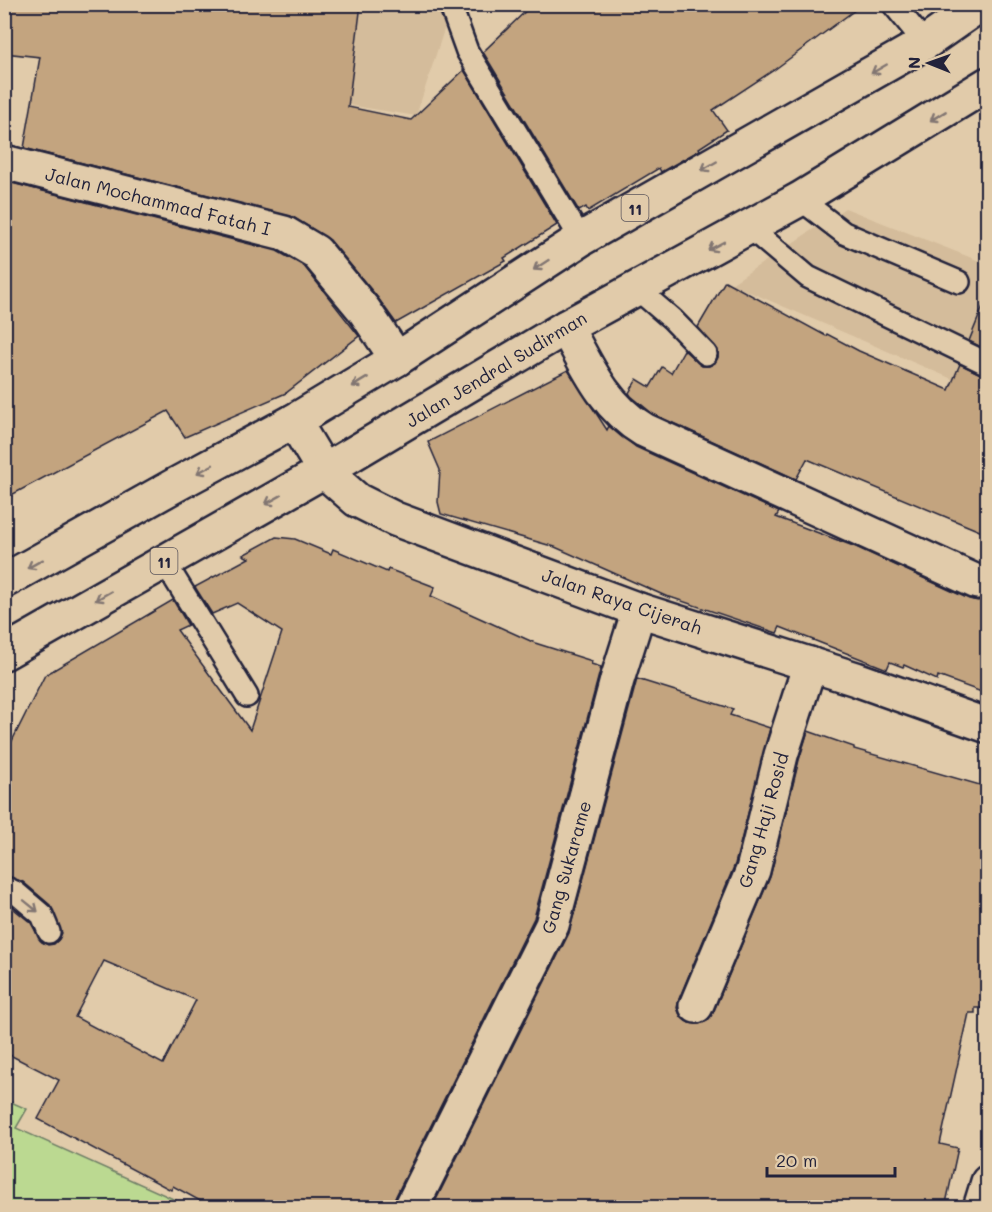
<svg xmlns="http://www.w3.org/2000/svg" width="992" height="1212" viewBox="0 0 992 1212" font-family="Mali,sans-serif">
  <rect width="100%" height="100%" fill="#e1cbaa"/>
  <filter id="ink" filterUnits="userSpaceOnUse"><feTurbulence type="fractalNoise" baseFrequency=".0167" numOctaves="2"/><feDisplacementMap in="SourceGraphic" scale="12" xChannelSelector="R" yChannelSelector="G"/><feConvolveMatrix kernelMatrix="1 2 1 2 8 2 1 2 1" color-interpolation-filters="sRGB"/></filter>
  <g filter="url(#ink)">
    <g fill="#d4bc9b">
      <polygon points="4,5 452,5 416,116 5,49"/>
      <polygon points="845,208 987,264 987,394 731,284"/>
    </g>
    <polygon fill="#bbd991" stroke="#6e7e66" stroke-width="1.5" points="4,1099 27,1109 16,1128 191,1207 5,1207"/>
    <g fill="#c3a47f" stroke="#22223b" stroke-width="1.5" fill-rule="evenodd">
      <polygon points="4,4 361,4 348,107 411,120 464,70 557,225 504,258 506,261 396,323 378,298 330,240 293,217 24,148 40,57 4,53"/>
      <polygon points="533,4 863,4 774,70 713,110 727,130 699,148 700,150 661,172 659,168 588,211 586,207 579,211 483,52"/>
      <polygon points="4,181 277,251 304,266 359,336 286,393 185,437 168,411 4,499"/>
      <polygon points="725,281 826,336 827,334 859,351 949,390 960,364 987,377 987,534 807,459 796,479 653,414 631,396 629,393 637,379 650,387 662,367 671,373 684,350 702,366 709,366 715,363 718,357 718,350 698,327"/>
      <polygon points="986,299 987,299 987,350 969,341"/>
      <polygon points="568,370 607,430 609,426 636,447 779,512 776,517 856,547 969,599 978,601 987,597 987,694 938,676 937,680 904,665 903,667 890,662 887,669 780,627 777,633 670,597 670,598 555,547 441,514 438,502 440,470 428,442"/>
      <path d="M276,537L295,539L331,554L333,549L387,572L388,569L435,587L431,596L535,643L592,661L591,664L601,667L534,918L394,1200L393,1208H213L173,1186L171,1190L38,1119L59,1080L4,1052V901L31,923L42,942L48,945L54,944L59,939L62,933L50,905L23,882L4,875V757L45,675L173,600L188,625L177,630L250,730L282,632L237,603L212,614L195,587L249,558L243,555ZM104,961L196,1000L163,1064L75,1017Z"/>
      <polygon points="637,679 733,709 730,715 770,728 735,864 679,999 677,1008 681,1017 689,1023 699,1024 707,1021 713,1013 770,877 799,760 808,731 854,747 854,749 987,787 987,1008 975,1008 975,1013 969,1013 940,1144 958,1148 945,1208 432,1208 569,933"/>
    </g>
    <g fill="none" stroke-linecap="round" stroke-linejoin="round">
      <g stroke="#22223b" stroke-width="26">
        <g id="service">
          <polyline points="450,4 467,51 581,239"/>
          <polyline points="893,4 925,43"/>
          <polyline points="800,199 844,233 959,282"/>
          <polyline points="750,228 808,277 988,364"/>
          <polyline points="636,288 672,319 706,354"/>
          <polyline points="164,561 247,696"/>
          <polyline points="4,887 15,892 42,915 49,932"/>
        </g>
      </g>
      <g stroke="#22223b" stroke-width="38">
        <g id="minor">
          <polyline points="4,162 284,233 316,252 364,310 397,359"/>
          <path d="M566,327C587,366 604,406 644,430L977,582"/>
          <polyline points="696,1006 753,870 781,755 810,664"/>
          <polyline points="411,1208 552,925 617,680 639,610"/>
          <polyline points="980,1208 988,1182"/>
        </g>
      </g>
      <g stroke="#22223b" stroke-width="38">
        <polyline id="secondary" points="294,421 324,471 357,500 395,519 639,610 856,679 988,726"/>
      </g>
      <g stroke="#22223b" stroke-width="38">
        <g id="trunk">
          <polyline points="4,581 177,484 294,421 397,359 581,239 925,43 981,4"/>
          <polyline points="4,653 324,471 566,327 800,199 988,84"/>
        </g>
      </g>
      <use href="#service" stroke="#e1cbaa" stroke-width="21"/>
      <use href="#minor" stroke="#e1cbaa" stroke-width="33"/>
      <use href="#secondary" stroke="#e1cbaa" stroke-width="33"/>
      <use href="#trunk" stroke="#e1cbaa" stroke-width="33"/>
    </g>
    <defs><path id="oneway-shaft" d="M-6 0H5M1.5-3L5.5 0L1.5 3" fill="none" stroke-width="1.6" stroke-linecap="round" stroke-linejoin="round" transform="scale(1.5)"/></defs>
    <g stroke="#827672">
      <use href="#oneway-shaft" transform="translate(879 69) rotate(150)"/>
      <use href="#oneway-shaft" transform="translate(938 116) rotate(149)"/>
      <use href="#oneway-shaft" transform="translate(709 166) rotate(150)"/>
      <use href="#oneway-shaft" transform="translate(716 246) rotate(152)"/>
      <use href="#oneway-shaft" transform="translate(541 265) rotate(147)"/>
      <use href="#oneway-shaft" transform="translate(360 382) rotate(149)"/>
      <use href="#oneway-shaft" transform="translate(205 469) rotate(152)"/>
      <use href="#oneway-shaft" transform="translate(273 500) rotate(151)"/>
      <use href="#oneway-shaft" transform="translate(35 564) rotate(151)"/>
      <use href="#oneway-shaft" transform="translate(103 596) rotate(150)"/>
      <use href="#oneway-shaft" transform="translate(31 906) rotate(39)"/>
    </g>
  </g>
  <g text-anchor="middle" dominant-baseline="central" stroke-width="4.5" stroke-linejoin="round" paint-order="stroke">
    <g fill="#e1cbaa" stroke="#5b555c" stroke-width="1.5">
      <rect x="621.5" y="195" width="27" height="26" rx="4.5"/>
      <rect x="150.5" y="548" width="27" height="26" rx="4.5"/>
    </g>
    <g font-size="16" font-weight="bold" fill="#22223b">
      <text x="635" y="208">11</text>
      <text x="164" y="561">11</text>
    </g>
    <g font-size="18" fill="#22223b" stroke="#e1cbaa">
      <text transform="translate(158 201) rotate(14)">Jalan Mochammad Fatah I</text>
      <text transform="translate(496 369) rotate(-31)">Jalan Jendral Sudirman</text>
      <text transform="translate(622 601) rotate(19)">Jalan Raya Cijerah</text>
      <text transform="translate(763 820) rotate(-74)">Gang Haji Rosid</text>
      <text transform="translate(566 867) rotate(-74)">Gang Sukarame</text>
    </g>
  </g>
  <rect width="992" height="1212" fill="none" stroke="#e1cbaa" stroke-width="24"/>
  <rect x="12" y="12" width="968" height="1188" fill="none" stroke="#22223b" stroke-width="2" filter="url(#ink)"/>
  <g transform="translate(929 63) rotate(271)" stroke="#e1cbaa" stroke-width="4.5" paint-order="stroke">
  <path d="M0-4.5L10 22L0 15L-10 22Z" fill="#22223b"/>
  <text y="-9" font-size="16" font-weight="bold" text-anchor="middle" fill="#22223b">N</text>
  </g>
  <path d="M767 1167v9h128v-9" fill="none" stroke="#22223b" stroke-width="3"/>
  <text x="776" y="1167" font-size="18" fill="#22223b" stroke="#e1cbaa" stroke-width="4.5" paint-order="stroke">20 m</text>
</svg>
